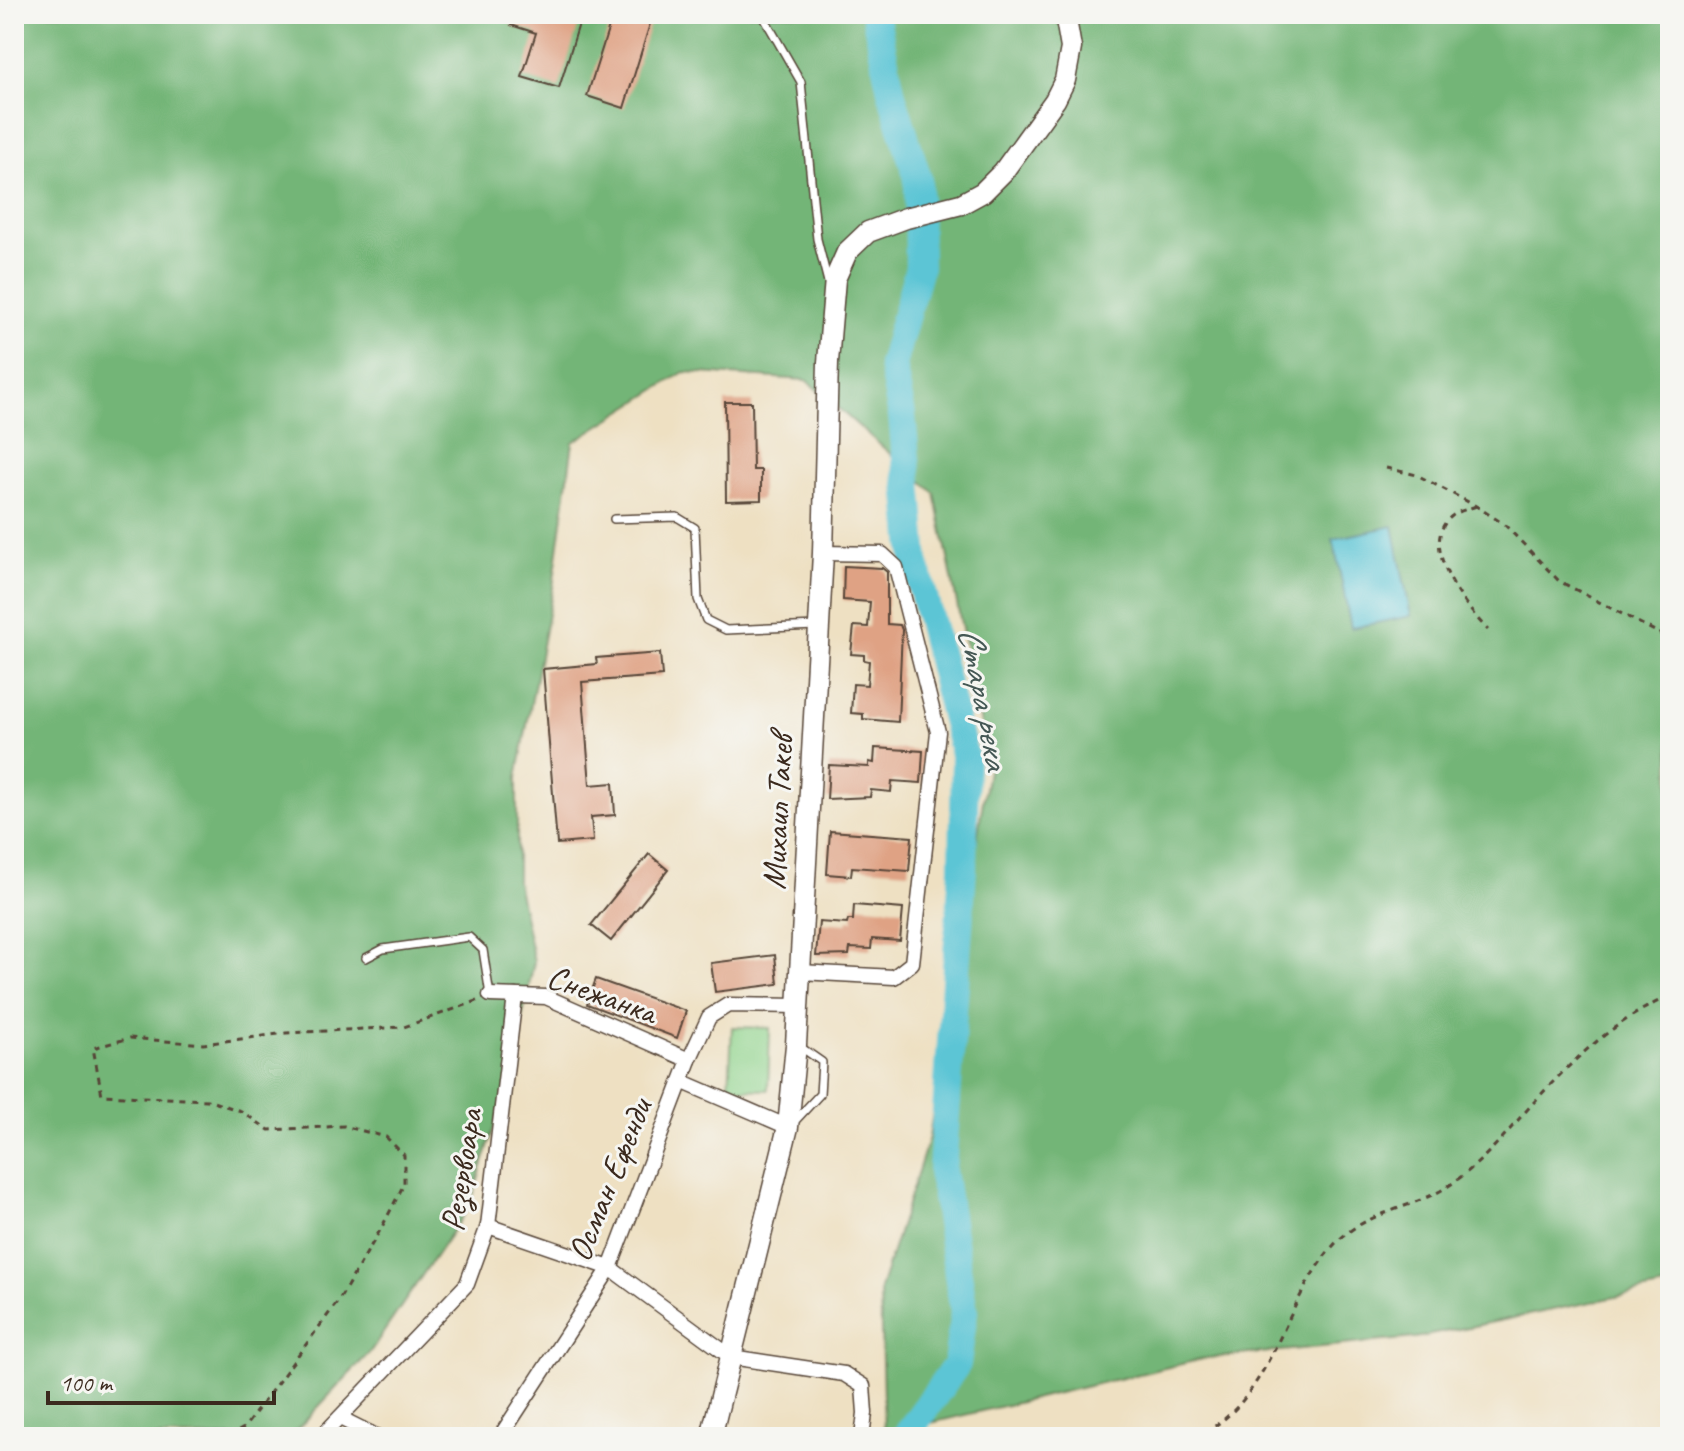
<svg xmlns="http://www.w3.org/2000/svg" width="1684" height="1451" viewBox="0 0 1684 1451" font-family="Caveat,sans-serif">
  <rect width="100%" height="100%" fill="#f6f6f2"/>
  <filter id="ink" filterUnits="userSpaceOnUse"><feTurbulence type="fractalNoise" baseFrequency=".0125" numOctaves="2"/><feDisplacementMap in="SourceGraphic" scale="16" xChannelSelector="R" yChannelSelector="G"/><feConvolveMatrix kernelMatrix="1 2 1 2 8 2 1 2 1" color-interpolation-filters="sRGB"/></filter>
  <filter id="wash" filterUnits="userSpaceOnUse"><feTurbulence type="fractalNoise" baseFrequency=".006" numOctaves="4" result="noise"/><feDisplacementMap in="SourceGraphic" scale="32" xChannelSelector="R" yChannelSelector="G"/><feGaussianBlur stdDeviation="1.8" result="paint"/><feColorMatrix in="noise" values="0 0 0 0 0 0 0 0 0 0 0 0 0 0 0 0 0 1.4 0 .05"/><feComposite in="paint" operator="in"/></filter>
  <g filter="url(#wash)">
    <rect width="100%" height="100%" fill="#eee0c2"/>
    <polygon fill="#8fd38b" stroke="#657e54" stroke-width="2" points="732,1027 770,1028 768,1090 729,1089"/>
    <polygon fill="#73b577" stroke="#57704a" stroke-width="2" points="14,14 1670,14 1670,1286 1415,1338 1207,1358 884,1434 880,1289 929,1137 989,764 935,493 806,380 684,372 573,442 553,587 517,778 517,882 534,962 509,1080 470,1205 370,1352 290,1437 14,1437"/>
    <polygon fill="#5bc5d5" stroke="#4b787a" stroke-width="2" points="1393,526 1411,616 1351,628 1333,539"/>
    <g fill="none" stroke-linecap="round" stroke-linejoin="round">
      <polyline stroke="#5bc5d5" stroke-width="28" points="875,14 892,95 918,179 919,267 892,365 902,415 915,561 965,758 963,869 942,1171 964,1312 957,1364 905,1437"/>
    </g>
    <g id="blocks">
      <g fill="#dfa284">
        <polygon points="514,14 582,14 559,88 522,77 536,33 511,25"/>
        <polygon points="613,14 653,14 624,108 587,96"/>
        <polygon points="725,402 752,402 753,470 761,470 761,500 726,501"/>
        <polygon points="844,566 882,568 887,572 887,624 900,625 902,630 898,722 863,719 863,714 851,713 853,684 867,685 869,661 864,660 864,655 851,654 854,626 868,627 870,602 843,600"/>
        <polygon points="660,653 662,676 582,682 590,785 613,783 615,815 591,817 593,841 557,844 543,669 597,664 596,658"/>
        <polygon points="875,748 923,751 921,783 892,781 891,792 871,790 870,797 827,799 829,765 869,767 869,762 874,763"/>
        <polygon points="830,831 912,837 909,871 852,867 851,876 827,874"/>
        <polygon points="649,854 668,870 611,941 591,925"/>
        <polygon points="854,905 903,909 900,941 872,939 871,949 850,948 849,955 816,956 819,922 847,924 848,920 853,920"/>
        <polygon points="775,955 778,984 715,992 711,963"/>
        <polygon points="596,979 686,1011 677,1038 587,1004"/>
      </g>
    </g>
  </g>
  <g filter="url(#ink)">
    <use href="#blocks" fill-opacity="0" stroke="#564537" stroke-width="2"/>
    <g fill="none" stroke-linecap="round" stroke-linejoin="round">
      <g stroke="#564537" stroke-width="10">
        <g id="lane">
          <polyline points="762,14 801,82 817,239 828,282"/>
          <polyline points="614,519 677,517 695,528 698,599 706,620 726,630 816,626"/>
          <polyline points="366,958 383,949 469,937 483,950 490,995"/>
          <polyline points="793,1123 820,1094 822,1062 799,1046"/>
        </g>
      </g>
      <g stroke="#564537" stroke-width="17">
        <g id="street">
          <polyline points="800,972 894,977 912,963 938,732 896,567 882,554 823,553"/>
          <polyline points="490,995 546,997 689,1060"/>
          <polyline points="681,1081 788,1127"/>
          <polyline points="488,1226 610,1268 731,1357 844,1374 863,1386 865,1413 862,1437"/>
          <polyline points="340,1418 378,1437"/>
          <polyline points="321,1437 467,1284 488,1226 515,996"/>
          <polyline points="500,1437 610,1268 689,1060 709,1017 728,1005 798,1006"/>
        </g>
      </g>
      <g stroke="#564537" stroke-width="23">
        <polyline id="secondary" points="711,1437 788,1127 796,1045 823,553 828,362 835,279 847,252 868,232 906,218 961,204 983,192 1003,172 1055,100 1065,80 1071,48 1065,14"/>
      </g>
      <g stroke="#564537" stroke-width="3" stroke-dasharray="6 6" stroke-linecap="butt">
        <polyline points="1307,14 1323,21 1348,14"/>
        <polyline points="1386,468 1417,475 1476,506 1504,524 1559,581 1670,639"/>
        <path d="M1476,506C1469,509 1458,511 1452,516C1416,544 1466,608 1488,630"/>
        <polyline points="228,1437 244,1428 339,1300 382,1227 404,1184 404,1155 386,1137 344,1126 269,1130 241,1111 207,1100 102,1095 93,1048 130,1038 203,1044 286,1033 404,1027 477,1001"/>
        <path d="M1193,1437C1271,1408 1281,1304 1333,1246C1365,1210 1413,1210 1450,1185C1492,1156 1518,1117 1553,1082C1587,1047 1625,1015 1670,996"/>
      </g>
      <use href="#lane" stroke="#fff" stroke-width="7"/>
      <use href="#street" stroke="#fff" stroke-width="14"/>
      <use href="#secondary" stroke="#fff" stroke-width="20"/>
    </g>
  </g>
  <g text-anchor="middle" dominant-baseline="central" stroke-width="6" stroke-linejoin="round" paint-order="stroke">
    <g font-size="34" fill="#3b2a1e" stroke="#f6f6f2">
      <text transform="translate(777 812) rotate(-87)">Михаил Такев</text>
      <text transform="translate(602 994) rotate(20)">Снежанка</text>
      <text transform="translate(461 1170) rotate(-81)">Резервоара</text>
      <text transform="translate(609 1180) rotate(-68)">Осман Ефенди</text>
    </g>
    <g font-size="36" font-style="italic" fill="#455855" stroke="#f6f6f2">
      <text transform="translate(984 698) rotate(79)">Стара река</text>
    </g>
  </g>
  <rect width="1684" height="1451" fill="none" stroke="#f6f6f2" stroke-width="48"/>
  <path d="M48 1391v12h226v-12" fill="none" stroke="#3b2a1e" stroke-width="4"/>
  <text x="60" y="1391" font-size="24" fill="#3b2a1e" stroke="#f6f6f2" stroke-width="6" paint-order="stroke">100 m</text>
</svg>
